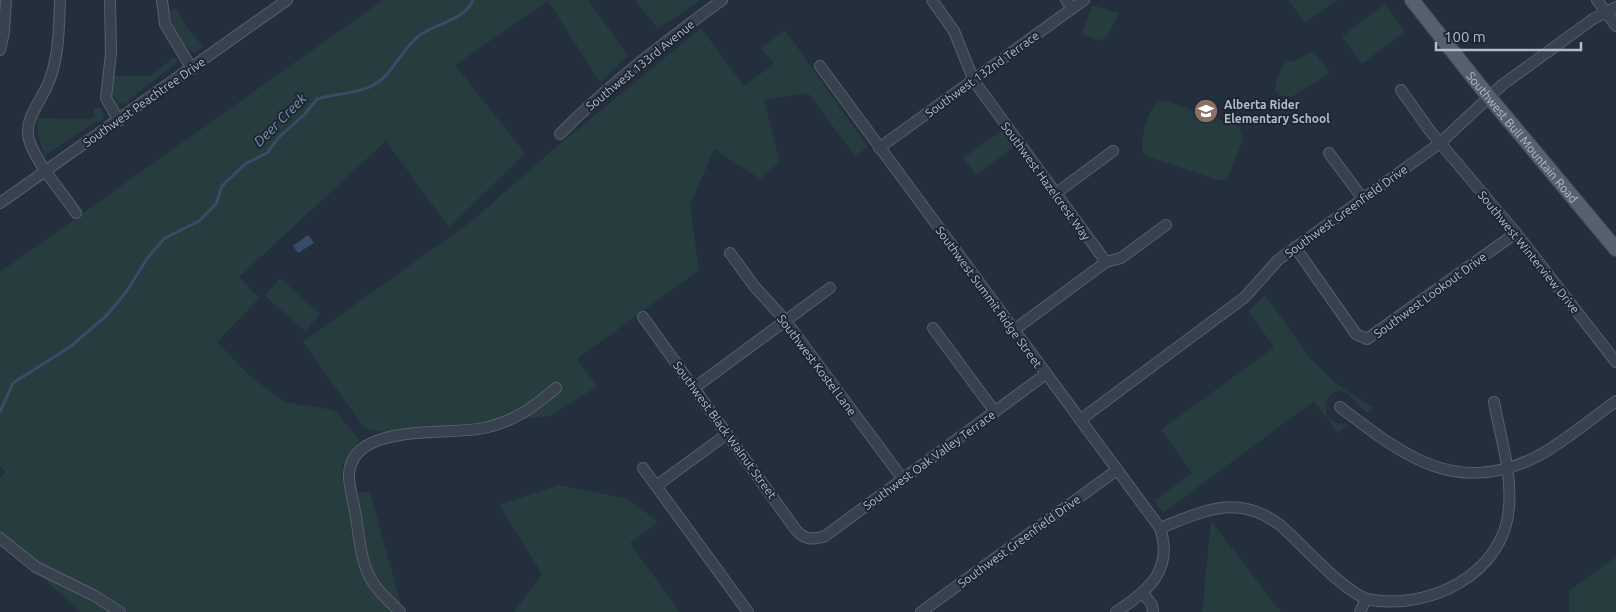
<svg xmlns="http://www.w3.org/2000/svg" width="1616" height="612" viewBox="0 0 1616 612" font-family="Ubuntu,sans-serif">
  <rect width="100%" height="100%" fill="#242f3e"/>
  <g fill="#263c3f">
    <polygon points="383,0 588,0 628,56 600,82 548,1 455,65 525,153 449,228 386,141 239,277 259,298 217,342 250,376 284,402 334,410 360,440 342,466 345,494 370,492 403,612 81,612 0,540 0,478 6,472 0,466 0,272"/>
    <polygon points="635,0 701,0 658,29"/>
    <polygon points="1288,0 1337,0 1305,23"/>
    <polygon points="1385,4 1405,31 1362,64 1342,37"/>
    <polygon points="1092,5 1119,13 1106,39 1102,38 1101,41 1082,35"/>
    <path d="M176,8L189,31L203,46L194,53C180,43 172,27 169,11Z"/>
    <polygon points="701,28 744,86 774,64 761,48 785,30 868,147 855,156 808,93 764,100 780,162 760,179 714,149 690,205 699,270 577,359 597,386 551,416 389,433 364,428 303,342 473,220 556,147"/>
    <polygon points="1313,51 1328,70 1329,74 1291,97 1279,95 1275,91 1277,76 1279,76 1285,60 1294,61"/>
    <path d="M174,57L178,61C161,77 142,87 126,104L120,103L119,106L115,102L117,99L112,94L113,76H150Z"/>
    <path d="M1167,101L1240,127L1243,139L1229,176L1223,180L1215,179L1149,157L1143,152C1139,143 1148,111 1156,104C1159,101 1163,101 1167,101Z"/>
    <polygon points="100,108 105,115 101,121 94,123 44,156 37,130 38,118 87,119 94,117 94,109"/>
    <polygon points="1002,130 1014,147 976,175 963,158"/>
    <polygon points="280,278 320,314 305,331 265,296"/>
    <path d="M1265,295L1310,358L1335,383L1373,408L1367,413C1355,404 1349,384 1331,394L1325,403L1327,417L1336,423L1349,425L1338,433L1314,401L1163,513L1154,501L1192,473L1161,430L1274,347L1248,311Z"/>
    <polygon points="559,485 628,499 658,522 630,543 680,612 514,612 542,574 499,505"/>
    <polygon points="1211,521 1281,612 1202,612"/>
    <polygon points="1616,557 1616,612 1569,612 1569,591"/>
  </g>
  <polygon fill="#394c67" points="308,235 314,243 298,253 293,246"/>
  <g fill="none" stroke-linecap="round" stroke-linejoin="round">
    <path stroke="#394c67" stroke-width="3" d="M0,412L13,383L70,347L106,316L127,291L148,257L165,238L199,221L216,204L222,186L245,164L267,153L279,137L305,114L317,99C336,93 360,94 377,83C395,71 402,48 420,35C438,22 464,21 473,0"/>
    <g stroke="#565f6c" stroke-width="12">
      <g id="minor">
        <path d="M60,0C59,28 59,61 47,86C39,104 22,122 30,143C40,168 61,191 76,213"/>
        <polyline points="110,0 111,53 106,98 119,121"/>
        <polyline points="162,0 165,24 192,69"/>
        <polyline points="932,0 954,31 974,81 1106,262"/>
        <polyline points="1066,0 1072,8"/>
        <polyline points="1597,0 1616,26"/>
        <polyline points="0,50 4,32 6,0"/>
        <path d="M820,66L1160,528C1174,570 1148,591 1116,612"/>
        <polyline points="1401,90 1430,131 1516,233 1616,362"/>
        <path d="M560,134C609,84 666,41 722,0"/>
        <polyline points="879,148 1084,0"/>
        <polyline points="1329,153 1363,199"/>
        <polyline points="1055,194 1113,151"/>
        <polyline points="0,203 287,0"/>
        <polyline points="1295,247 1356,334 1367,339 1516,233"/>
        <polyline points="730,253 754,286 785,320 902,478"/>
        <path d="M643,317L796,530C805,540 813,540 825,536L1046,374"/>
        <polyline points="933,328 995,412"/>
        <polyline points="1014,330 1106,262 1121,258 1166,225"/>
        <polyline points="694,388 830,288"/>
        <path d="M1340,407C1403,455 1456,498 1538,456C1565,441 1591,419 1616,401"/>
        <polyline points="1080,420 1245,297 1278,260 1440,143 1502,85 1593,19 1616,7"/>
        <polyline points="643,468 748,612"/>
        <polyline points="656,486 727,434"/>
        <path d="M1160,528C1204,511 1237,493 1280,525C1304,546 1338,586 1366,599C1429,612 1505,573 1509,507C1512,472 1500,435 1494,402"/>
        <polyline points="0,538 36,567 93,595 120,612"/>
        <polyline points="1143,593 1152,605 1153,612"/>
        <path d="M400,612C390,602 379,593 372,581C360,562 359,533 355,511C353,501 350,489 349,478C347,421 448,436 484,428C513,422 534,407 556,388"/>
        <polyline points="921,612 1117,470"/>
        <polyline points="1360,612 1366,599"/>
      </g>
    </g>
    <g stroke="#414a57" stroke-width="16">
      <g id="major">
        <path id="s1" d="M1412,0L1480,86L1616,249"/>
      </g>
    </g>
    <use href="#minor" stroke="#38414e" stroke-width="10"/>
    <use href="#major" stroke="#56606e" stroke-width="14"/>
  </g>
  <defs>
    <g id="school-disc" transform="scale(1.25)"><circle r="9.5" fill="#8d6e63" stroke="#1d2633"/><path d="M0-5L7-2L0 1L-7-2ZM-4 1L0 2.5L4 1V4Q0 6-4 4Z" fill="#fff"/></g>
  </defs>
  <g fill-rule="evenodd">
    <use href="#school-disc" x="1206" y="111"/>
  </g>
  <g text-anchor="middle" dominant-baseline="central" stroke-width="4" stroke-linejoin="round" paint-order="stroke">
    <g font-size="12" fill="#b4bcc9" stroke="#1d2633">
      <text transform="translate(640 65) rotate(-39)">Southwest 133rd Avenue</text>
      <text transform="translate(982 74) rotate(-36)">Southwest 132nd Terrace</text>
      <text transform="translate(144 102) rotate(-35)">Southwest Peachtree Drive</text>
      <text stroke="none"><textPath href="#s1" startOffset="176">Southwest Bull Mountain Road</textPath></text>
      <text transform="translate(1046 181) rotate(54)">Southwest Hazelcrest Way</text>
      <text transform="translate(1346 211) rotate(-36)">Southwest Greenfield Drive</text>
      <text transform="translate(1529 252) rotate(51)">Southwest Winterview Drive</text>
      <text transform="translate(1430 295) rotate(-36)">Southwest Lookout Drive</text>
      <text transform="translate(989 297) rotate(54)">Southwest Summit Ridge Street</text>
      <text transform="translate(817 365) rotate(53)">Southwest Kostel Lane</text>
      <text transform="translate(725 430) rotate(54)">Southwest Black Walnut Street</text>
      <text transform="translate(929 460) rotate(-36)">Southwest Oak Valley Terrace</text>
      <text transform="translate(1019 541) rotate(-36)">Southwest Greenfield Drive</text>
    </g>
    <g font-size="12" font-weight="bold" fill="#b4bcc9" stroke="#1d2633" text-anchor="start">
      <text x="1224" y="104">Alberta Rider<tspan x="1224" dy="14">Elementary School</tspan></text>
    </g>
    <g font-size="14" font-style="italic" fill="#7c92b1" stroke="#1d2633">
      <text transform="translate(280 120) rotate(-45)">Deer Creek</text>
    </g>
  </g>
  <path d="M1436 42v8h145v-8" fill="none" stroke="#b4bcc9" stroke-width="2.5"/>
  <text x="1444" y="42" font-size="15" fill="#b4bcc9" stroke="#1d2633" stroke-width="4" paint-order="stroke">100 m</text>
</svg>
